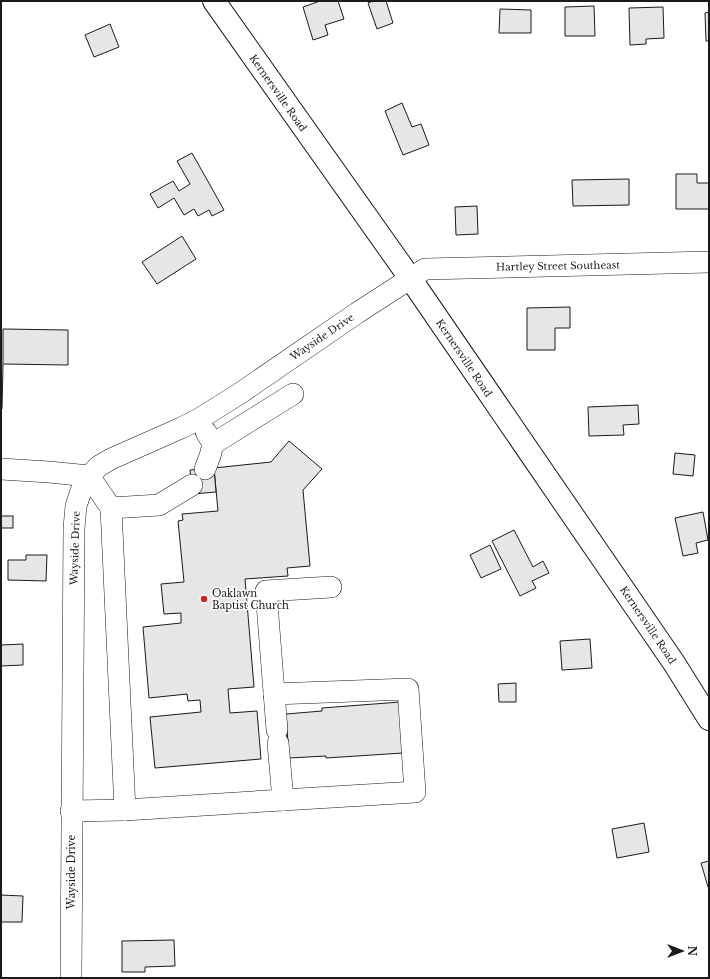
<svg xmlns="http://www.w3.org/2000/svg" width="710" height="979" viewBox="0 0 710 979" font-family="'Libre Baskerville',serif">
  <rect width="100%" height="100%" fill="#fff"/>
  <g fill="#e6e6e6" stroke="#1a1a1a">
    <polygon points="320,1 338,1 344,19 325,25 328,35 313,40 303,7"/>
    <polygon points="373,1 386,1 393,23 377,29 368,3"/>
    <polygon points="594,6 595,36 565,36 565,7"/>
    <polygon points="663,7 664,38 646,39 646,44 630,45 629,8"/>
    <polygon points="500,9 531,10 531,33 499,33"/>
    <polygon points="709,12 709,41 706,41 705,13"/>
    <polygon points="110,24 119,47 94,57 85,35"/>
    <polygon points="402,103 412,127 421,124 429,145 403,155 385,111"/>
    <polygon points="192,153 224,210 212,216 209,210 198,216 194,209 184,215 174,198 158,208 150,194 173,181 179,191 190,184 177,161"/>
    <polygon points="676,174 697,174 697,183 709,183 709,209 676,209"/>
    <polygon points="629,179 629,205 573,206 572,180"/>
    <polygon points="477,206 478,234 456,235 455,207"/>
    <polygon points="182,236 196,259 157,284 142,262"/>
    <polygon points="570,307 570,328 555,328 555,350 527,350 527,308"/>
    <polygon points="3,329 68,330 68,365 3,364"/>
    <polygon points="1,365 3,365 2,409 1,409"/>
    <polygon points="638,405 639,424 623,425 624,435 589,436 588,407"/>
    <polygon points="289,441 322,469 303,490 310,566 287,568 288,576 245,579 254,687 228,689 230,713 257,711 261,759 155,768 150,717 201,712 200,700 188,701 187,694 149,698 143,627 181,623 181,613 164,614 161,584 184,582 178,521 183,520 182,514 218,511 214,468 271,462"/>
    <polygon points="675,453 695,455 693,476 673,474"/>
    <polygon points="214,468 216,492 193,494 190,470"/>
    <polygon points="703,512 708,540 696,543 698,553 683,556 675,518"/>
    <rect x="1" y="516" width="12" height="12"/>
    <polygon points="514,530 533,567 543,561 549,573 532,581 536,588 520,596 492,541"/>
    <polygon points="490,545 501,569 481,578 470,555"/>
    <polygon points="26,555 47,555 46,581 8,580 8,560 26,560"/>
    <polygon points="590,639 592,668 562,670 560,641"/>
    <polygon points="23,644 23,665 1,666 1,645"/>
    <polygon points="516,683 516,702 499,702 498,684"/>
    <polygon points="400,702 403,753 326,758 326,756 289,758 286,714 322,711 322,708"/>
    <polygon points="644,823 649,852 617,858 612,829"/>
    <polygon points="709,861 709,887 708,887 701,863"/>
    <polygon points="1,895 23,896 22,922 1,922"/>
    <polygon points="174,940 175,966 145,967 145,972 122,972 122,941"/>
  </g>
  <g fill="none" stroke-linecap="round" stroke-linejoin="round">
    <g stroke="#1a1a1a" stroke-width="22">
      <g id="minor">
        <polyline points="213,444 293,394"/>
        <polyline points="1,469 49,472 89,476 111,508 159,505 192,485"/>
        <polyline points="205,469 210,456 213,444 206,432"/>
        <polyline points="111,508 125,810"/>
        <polyline points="274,694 408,689 415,792 283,800 278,743"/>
        <polyline points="277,730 266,591 331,587"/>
        <polyline points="71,811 125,810 283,800"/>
        <polyline points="71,978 74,528 76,506 83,485 89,476 99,466 111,459 181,428 199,419 239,394 357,313 425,269 709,262"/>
      </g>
    </g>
    <g stroke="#1a1a1a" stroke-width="24">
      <polyline id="major" points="214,1 410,278 674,663 709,719"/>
    </g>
    <use href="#minor" stroke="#fff" stroke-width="21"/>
    <use href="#major" stroke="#fff" stroke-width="22"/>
  </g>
  <circle fill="#c62828" stroke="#fff" stroke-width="1.5" cx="204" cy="599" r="4"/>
  <g text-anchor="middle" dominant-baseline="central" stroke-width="3" stroke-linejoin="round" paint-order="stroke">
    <g font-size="10" fill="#1a1a1a" stroke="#fff">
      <text transform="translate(278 93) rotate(55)">Kernersville Road</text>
      <text transform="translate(558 266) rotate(-1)">Hartley Street Southeast</text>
      <text transform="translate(322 337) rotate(-34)">Wayside Drive</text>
      <text transform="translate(464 358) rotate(56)">Kernersville Road</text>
      <text transform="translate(75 548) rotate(-88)">Wayside Drive</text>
      <text transform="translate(648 625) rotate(56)">Kernersville Road</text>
      <text transform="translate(71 872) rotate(-90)">Wayside Drive</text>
    </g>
    <g font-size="10" fill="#1a1a1a" stroke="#fff" text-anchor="start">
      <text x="212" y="593">Oaklawn<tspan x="212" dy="12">Baptist Church</tspan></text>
    </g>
  </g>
  <rect width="710" height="979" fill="none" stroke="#1a1a1a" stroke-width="4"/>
  <g transform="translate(682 951) rotate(90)" stroke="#ffffff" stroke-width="3" paint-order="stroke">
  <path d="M0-3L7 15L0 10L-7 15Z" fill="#1a1a1a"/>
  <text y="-6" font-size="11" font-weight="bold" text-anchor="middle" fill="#1a1a1a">N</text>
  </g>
</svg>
